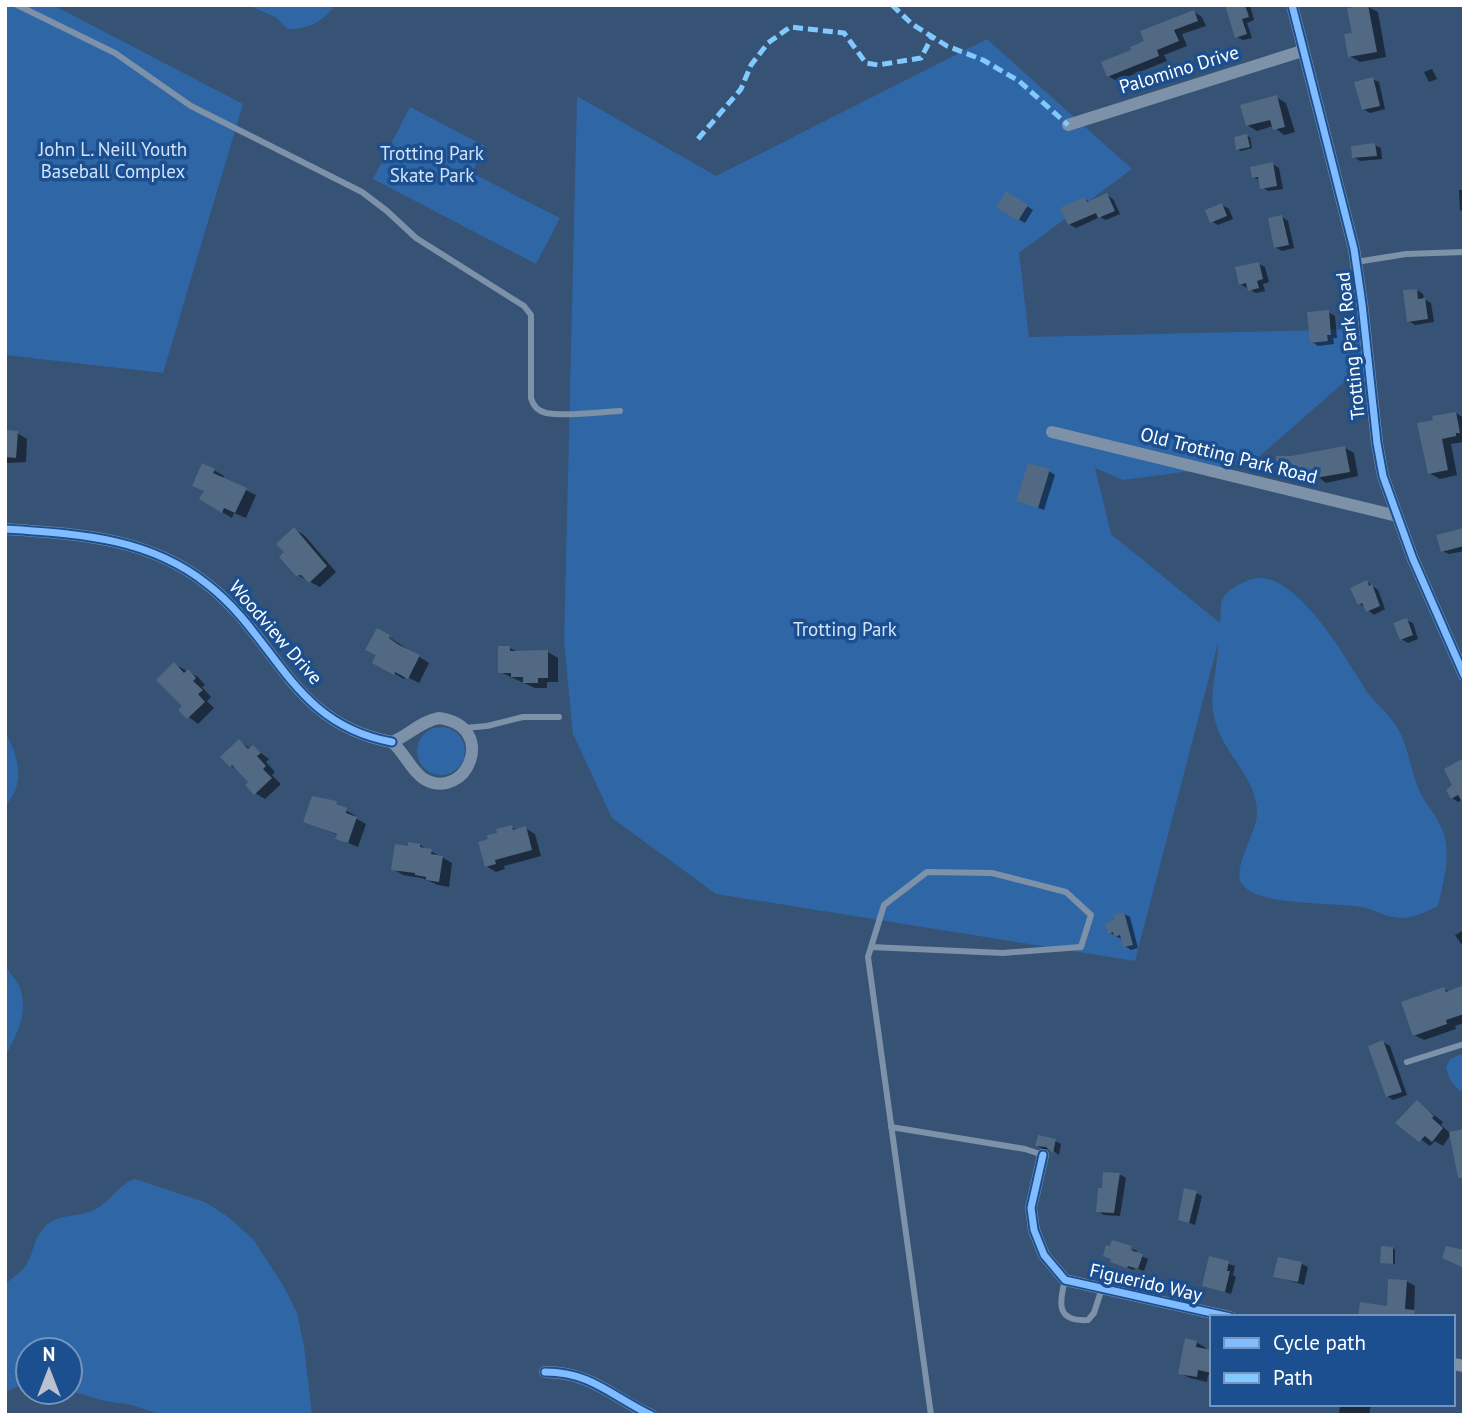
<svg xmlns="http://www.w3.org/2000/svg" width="1469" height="1420" viewBox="0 0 1469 1420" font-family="'PT Sans',sans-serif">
  <rect width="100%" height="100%" fill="#365274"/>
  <g fill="#2f66a5">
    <polygon points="5,5 53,5 243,104 163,373 5,355"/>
    <path d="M248,5H335C323,22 309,29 288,29L275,17Z"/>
    <path d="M987,39L1132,169L1019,253L1029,337L1366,329V363L1252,463L1123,480L1095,468L1111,534L1220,623C1221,617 1220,609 1221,603C1223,592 1239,584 1249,580C1295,563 1348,664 1369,694C1378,706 1389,714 1397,727C1409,747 1410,771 1420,792C1428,808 1441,820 1445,838C1450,861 1443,883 1438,906C1427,911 1414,918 1402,918C1389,918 1379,912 1366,908C1339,901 1259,908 1242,884C1231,869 1257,833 1257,813C1257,779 1227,757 1217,727C1206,698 1218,671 1218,643L1135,961L716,894L612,818L573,734L564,642L577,96L716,176Z"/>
    <polygon points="410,107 485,146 472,173 560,218 536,264 373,179"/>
    <circle cx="441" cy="751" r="24"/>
    <path d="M5,733C15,748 22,771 16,788C14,795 8,802 5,809Z"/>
    <path d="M5,965C9,973 17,980 20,988C29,1014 16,1035 5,1057Z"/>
    <path d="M1464,1053V1093C1454,1088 1448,1078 1446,1067L1450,1059Z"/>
    <path d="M135,1179L205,1202L227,1216L253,1239L283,1285L297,1313L304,1346L312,1415H162L132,1405L105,1401L70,1391V1350H28V1382L5,1392V1284C12,1278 21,1273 26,1265C33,1255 33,1241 42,1230C55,1213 74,1218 92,1211C109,1204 118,1184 135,1179Z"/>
  </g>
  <g fill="#0007">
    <polygon points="1226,5 1250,5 1254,20 1247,23 1252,38 1243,40 1237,37"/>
    <polygon points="1368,7 1378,12 1386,57 1360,62 1350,56 1354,34"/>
    <polygon points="1194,12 1202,17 1206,26 1182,34 1187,46 1164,55 1167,61 1117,81 1108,76 1133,51"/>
    <polygon points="1432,69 1437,79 1429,82 1424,72"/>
    <polygon points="1372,79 1379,82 1385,109 1370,113 1363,109"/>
    <polygon points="1276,97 1286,103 1295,132 1284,135 1273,126 1257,131 1247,125"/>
    <polygon points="1247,136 1250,137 1252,148 1241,151 1238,149"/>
    <polygon points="1375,145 1381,148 1382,159 1360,161 1354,157"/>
    <polygon points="1273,164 1279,168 1283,189 1268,191 1262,187 1261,181 1253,177"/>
    <polygon points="1459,190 1464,190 1464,212 1460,210"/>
    <polygon points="1006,193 1033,210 1025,223 998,207"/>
    <polygon points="1107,195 1113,199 1120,214 1106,220 1100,217 1076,228 1069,224 1084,199 1090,202"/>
    <polygon points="1222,205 1229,209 1233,219 1218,225 1211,221"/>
    <polygon points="1282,217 1288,221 1294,248 1282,251 1275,247"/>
    <polygon points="1259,264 1265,267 1269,282 1263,284 1265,291 1256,293 1240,284"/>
    <polygon points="1417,290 1423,294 1424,299 1431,303 1434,322 1415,325 1409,321"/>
    <polygon points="1328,312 1335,316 1337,338 1333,338 1334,344 1318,346 1312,342"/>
    <polygon points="1456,413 1464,418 1464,442 1451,444 1457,475 1440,479 1429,473 1419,425"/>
    <polygon points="5,432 17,433 27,439 26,462 5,463"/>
    <polygon points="1345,448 1354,453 1358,476 1326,483 1317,476 1287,476 1278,470 1291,458"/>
    <polygon points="214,470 224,476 222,479 256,495 246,518 234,513 232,518 217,509 206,492 194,485"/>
    <polygon points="1049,471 1055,475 1044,510 1018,500"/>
    <polygon points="294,529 304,535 336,572 320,587 297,575"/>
    <polygon points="1461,536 1464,551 1449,554 1442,551"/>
    <polygon points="1367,582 1378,590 1385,609 1374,615 1360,604"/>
    <polygon points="1406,620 1413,623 1418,639 1408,643 1401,639"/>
    <polygon points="378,630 429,663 419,683 406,676 404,679 374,662 378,655"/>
    <polygon points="510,648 518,652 548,652 558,658 558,682 547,682 547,688 535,688 500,672"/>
    <polygon points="174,664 198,677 205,685 202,687 211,697 207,701 214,708 198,724 180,710 185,706"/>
    <polygon points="239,741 251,749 253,747 269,759 266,762 275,772 272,775 281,784 265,799 255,793 250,782 241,771 231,766"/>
    <polygon points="1455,785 1464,799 1458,802 1452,798"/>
    <polygon points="327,800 356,816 355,818 366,824 358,847 337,838 338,835 305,821"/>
    <polygon points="511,827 517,830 525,828 535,834 541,856 504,866 505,869 496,872 486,866 490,840"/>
    <polygon points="420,845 452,863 449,887 438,885 422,878 403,875 393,869 409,848"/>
    <polygon points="1124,914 1130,917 1138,948 1131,950 1125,946 1123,940 1110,933"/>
    <polygon points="1464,930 1464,948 1455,935"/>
    <polygon points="1464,987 1464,1023 1455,1026 1456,1029 1424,1040 1414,1035 1444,989 1450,992"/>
    <polygon points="1383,1042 1390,1046 1407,1095 1393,1100 1387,1096"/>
    <polygon points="1417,1102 1443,1122 1441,1125 1451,1134 1443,1146 1435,1141 1430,1146 1398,1123"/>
    <polygon points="1055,1141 1061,1144 1059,1155 1051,1149 1043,1149 1037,1146"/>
    <polygon points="1119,1174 1126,1178 1120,1216 1104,1215 1098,1211 1104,1190"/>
    <polygon points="1196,1193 1202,1196 1195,1225 1180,1219"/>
    <polygon points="1393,1248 1395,1250 1395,1264 1382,1262"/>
    <polygon points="1133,1249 1137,1251 1136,1254 1148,1259 1144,1271 1135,1268 1134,1270 1112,1262 1129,1259"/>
    <polygon points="1210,1258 1235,1266 1233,1275 1236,1277 1231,1294 1204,1285"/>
    <polygon points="1302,1264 1308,1267 1304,1285 1275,1276"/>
    <polygon points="1406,1281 1415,1286 1414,1313 1420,1317 1361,1317 1388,1308"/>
    <polygon points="1196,1342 1206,1348 1206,1351 1212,1353 1212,1375 1208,1375 1207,1382 1190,1378 1180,1373"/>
    <polygon points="1340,1404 1371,1404 1369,1415 1339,1415"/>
  </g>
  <g fill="#526984">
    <polygon points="1225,5 1245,5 1249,17 1242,19 1247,34 1235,38"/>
    <polygon points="1368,5 1377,52 1348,57 1344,34 1352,33 1347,8"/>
    <polygon points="1194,10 1198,21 1174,30 1179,41 1157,50 1159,56 1107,77 1101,62 1131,50 1130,47 1144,41 1140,31"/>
    <polygon points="1373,77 1380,106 1362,110 1354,82"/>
    <polygon points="1277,95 1285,127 1273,130 1270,120 1246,126 1240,105"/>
    <polygon points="1247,134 1250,147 1236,150 1234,137"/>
    <polygon points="1375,143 1377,156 1352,158 1351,146"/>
    <polygon points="1273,162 1277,186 1260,189 1258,177 1252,178 1250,167"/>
    <polygon points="1006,191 1028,205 1018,221 996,207"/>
    <polygon points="1107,193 1115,211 1098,218 1096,213 1068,225 1060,208 1084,197 1087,202"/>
    <polygon points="1222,203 1227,216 1210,223 1205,210"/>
    <polygon points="1282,215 1289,245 1274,248 1268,218"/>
    <polygon points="1259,262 1263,279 1257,281 1259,288 1248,291 1246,283 1239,285 1235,267"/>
    <polygon points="1417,289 1418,299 1425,298 1428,319 1407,322 1403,290"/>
    <polygon points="1329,310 1331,335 1327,335 1328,341 1310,343 1307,312"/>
    <polygon points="1456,412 1460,433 1456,433 1456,436 1442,439 1448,470 1428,474 1417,423 1433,420 1432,416"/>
    <polygon points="5,430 18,431 16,458 5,457"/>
    <polygon points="1345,446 1350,472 1315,478 1314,471 1276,471 1276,456 1291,456"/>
    <polygon points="202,463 215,469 213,473 247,488 235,513 224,508 222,513 199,499 204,491 192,486"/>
    <polygon points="1028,463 1050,469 1038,508 1016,501"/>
    <polygon points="294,527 327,566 309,583 301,575 296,576 279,557 284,552 276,544"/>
    <polygon points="1464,528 1464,546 1441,552 1436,535"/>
    <polygon points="1367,580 1369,586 1372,584 1380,606 1366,612 1362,603 1358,605 1350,588"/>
    <polygon points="1407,618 1413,635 1400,640 1393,623"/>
    <polygon points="377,628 390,635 389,638 399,645 420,655 408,679 395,672 394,675 372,663 376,655 365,650"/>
    <polygon points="498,646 510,646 510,651 548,650 548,678 538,678 538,683 523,683 523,677 511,677 511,673 498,673"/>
    <polygon points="174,662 184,673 188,669 196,678 193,681 203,690 198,694 205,702 187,719 178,710 182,706 156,680"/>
    <polygon points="239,739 248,749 253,745 261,753 257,756 266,766 263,769 272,778 254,795 245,785 248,782 232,765 230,767 220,757"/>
    <polygon points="1464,758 1464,805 1458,795 1451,799 1446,790 1452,785 1444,769"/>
    <polygon points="312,796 337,801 336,804 347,808 346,813 357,817 348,843 335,839 337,834 303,822"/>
    <polygon points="512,825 513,830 526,826 532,850 495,860 496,864 485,867 478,842 488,839 487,835 497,833 496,829"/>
    <polygon points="408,842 420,844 420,847 432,849 431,854 443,856 439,882 426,880 426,877 415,875 415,873 391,870 395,844 408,846"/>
    <polygon points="1124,912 1133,945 1123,947 1120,935 1114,937 1113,932 1108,934 1105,923 1115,920 1113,915"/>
    <polygon points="1464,985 1464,1014 1446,1020 1447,1024 1413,1036 1401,1002 1444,987 1446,992"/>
    <polygon points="1383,1040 1402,1092 1386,1097 1368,1046"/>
    <polygon points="1417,1100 1434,1116 1432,1118 1443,1128 1432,1142 1425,1136 1419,1142 1395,1123"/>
    <polygon points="1464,1129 1464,1178 1458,1178 1449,1132"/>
    <polygon points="1038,1135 1056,1139 1053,1153 1046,1147 1035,1146"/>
    <polygon points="1103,1172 1120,1173 1114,1213 1096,1212 1098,1188 1102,1188"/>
    <polygon points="1184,1188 1197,1191 1189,1223 1178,1220"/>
    <polygon points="1112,1240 1132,1246 1130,1250 1143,1254 1138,1269 1128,1266 1127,1268 1110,1262 1111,1259 1103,1256 1106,1245 1110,1246"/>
    <polygon points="1381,1246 1393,1247 1393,1264 1380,1263"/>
    <polygon points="1446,1246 1464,1250 1464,1268 1442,1258"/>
    <polygon points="1209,1256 1229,1261 1227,1271 1230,1271 1225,1292 1202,1286"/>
    <polygon points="1278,1257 1302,1262 1298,1282 1273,1277"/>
    <polygon points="1388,1279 1407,1280 1405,1309 1415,1310 1414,1317 1358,1317 1360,1302 1387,1306"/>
    <polygon points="1185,1338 1197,1341 1196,1347 1212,1350 1212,1373 1198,1370 1197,1377 1178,1374"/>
  </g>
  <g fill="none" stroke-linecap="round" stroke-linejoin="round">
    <g stroke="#7d92a8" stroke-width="6">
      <path d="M17,5L115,53L191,106L362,192L387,211L416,238L524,306L531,315V398C533,406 538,411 546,413C567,417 598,412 620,411"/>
      <polyline points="1356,262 1406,254 1464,252"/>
      <polyline points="464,728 487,726 523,717 559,717"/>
      <polyline points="871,947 1003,953 1081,947 1091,915 1066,892 992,873 927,872 884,905 868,957 931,1415"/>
      <polyline points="1407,1062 1464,1044"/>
      <polyline points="891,1127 1025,1149 1043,1155"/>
      <path d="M1065,1280C1059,1303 1056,1322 1088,1320L1094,1313L1102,1288"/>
    </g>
    <g stroke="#7d92a8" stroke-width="12">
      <polyline points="1292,5 1354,249 1362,304 1377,443 1383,476 1413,559 1464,675"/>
      <polyline points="1068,125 1302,51"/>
      <polyline points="1052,432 1397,516"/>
      <path d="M5,529C77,534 148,537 207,584C277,638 291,724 392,742"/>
      <path d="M439,718C499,726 467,803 424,779C411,771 405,753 392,742C409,735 421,721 439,718Z"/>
      <polyline points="1043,1155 1031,1208 1034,1230 1044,1255 1065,1280 1230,1317"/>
      <polyline points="1453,1364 1464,1366"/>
      <path d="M545,1372C591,1372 611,1396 651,1415"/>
    </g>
    <g stroke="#80caff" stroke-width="5" stroke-dasharray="10 5" stroke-linecap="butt">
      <polyline points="892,5 912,24 947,46 983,60 1019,81 1068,125"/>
      <polyline points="698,139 741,89 751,65 768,43 790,27 844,33 866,63 878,65 921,58 932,37"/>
    </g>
    <g stroke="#1b4f8f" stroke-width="11">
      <g id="cycleway">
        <polyline points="1292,5 1354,249 1362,304 1377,443 1383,476 1413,559 1464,675"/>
        <path d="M5,529C77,534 148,537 207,584C277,638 291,724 392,742"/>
        <polyline points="1043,1155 1031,1208 1034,1230 1044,1255 1065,1280 1230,1317"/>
        <path d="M545,1372C591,1372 611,1396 651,1415"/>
      </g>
    </g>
    <use href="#cycleway" stroke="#80bcff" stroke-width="7"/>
  </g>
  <g text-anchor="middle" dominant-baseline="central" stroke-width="7" stroke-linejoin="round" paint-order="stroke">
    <g font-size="19" fill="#fff" stroke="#1b4f8f">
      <text transform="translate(1179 69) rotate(-17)">Palomino Drive</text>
      <text transform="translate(1350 346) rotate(-96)">Trotting Park Road</text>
      <text transform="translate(1229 455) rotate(14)">Old Trotting Park Road</text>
      <text transform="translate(276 632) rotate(49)">Woodview Drive</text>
      <text transform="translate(1146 1282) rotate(13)">Figuerido Way</text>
    </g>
    <g font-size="19" fill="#cfe3fa" stroke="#1b4f8f">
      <text x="113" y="149">John L. Neill Youth<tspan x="113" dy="22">Baseball Complex</tspan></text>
      <text x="432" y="153">Trotting Park<tspan x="432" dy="22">Skate Park</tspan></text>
      <text x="845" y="629">Trotting Park</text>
    </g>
  </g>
  <rect width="1469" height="1420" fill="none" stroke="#ffffff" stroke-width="14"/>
  <rect x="1210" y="1315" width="245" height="91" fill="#1b4f8f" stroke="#7695bc" stroke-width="2"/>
  <rect x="1224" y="1338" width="35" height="10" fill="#80bcff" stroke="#7695bc" stroke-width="2"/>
  <text x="1273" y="1350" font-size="21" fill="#ffffff">Cycle path</text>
  <rect x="1224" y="1373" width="35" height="10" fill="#80caff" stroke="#7695bc" stroke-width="2"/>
  <text x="1273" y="1385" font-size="21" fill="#ffffff">Path</text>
  <g transform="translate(49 1371)"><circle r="33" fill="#1b4f8f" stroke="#7695bc" stroke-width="2"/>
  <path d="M0-5L12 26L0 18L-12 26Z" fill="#b9c2ce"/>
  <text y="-10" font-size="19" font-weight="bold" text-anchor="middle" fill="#ffffff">N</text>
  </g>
</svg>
